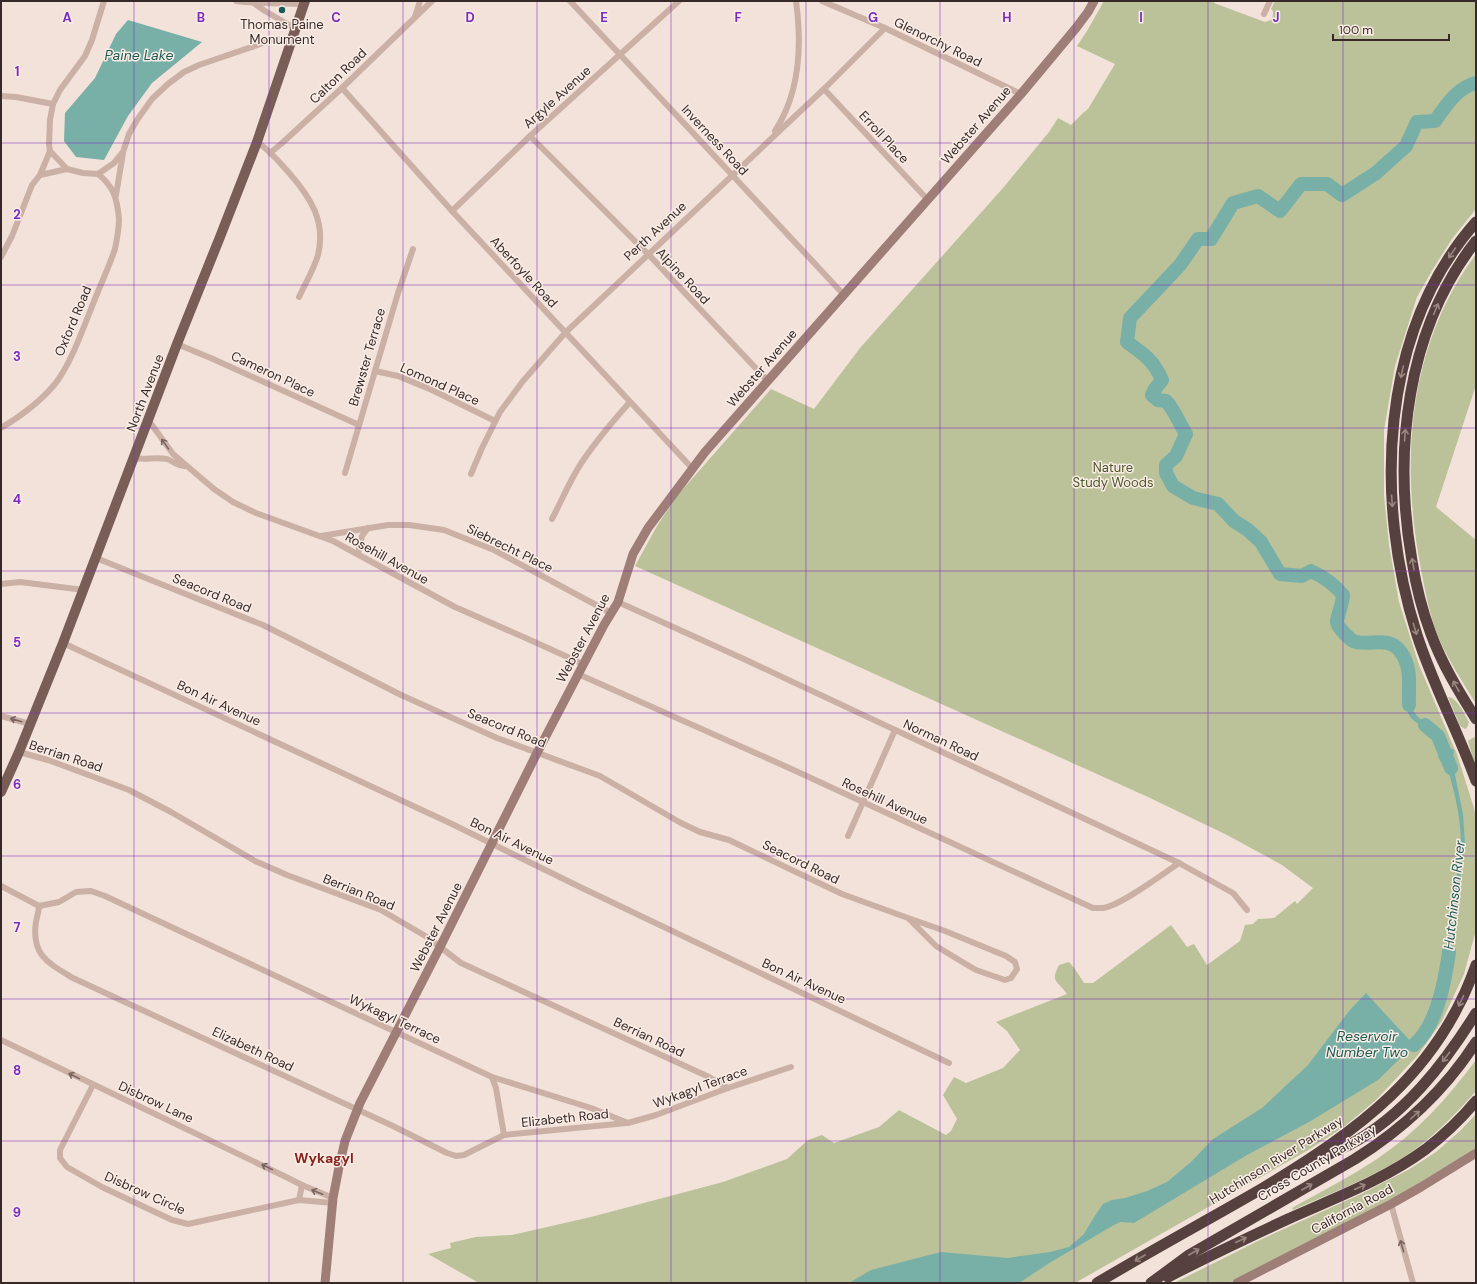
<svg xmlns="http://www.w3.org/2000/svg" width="1477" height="1284" viewBox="0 0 1477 1284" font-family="'DM Sans',sans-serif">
  <rect width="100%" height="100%" fill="#f2e2da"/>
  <g fill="#bbc299">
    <path d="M1104,1H1215L1214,3L1265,22L1271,20L1273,16V11L1271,9L1275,1H1476V209L1452,239L1433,269L1417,297L1395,366L1384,430V495L1389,545L1399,602L1419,665L1455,750L1456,751L1474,808L1476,818V930L1464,974L1442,1021L1418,1055L1376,1100L1345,1126L1310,1149L1075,1283H479L428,1254L451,1248L450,1243L476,1237L512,1235L591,1217L723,1182L787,1159L808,1140L822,1135L834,1143L879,1127L899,1110L946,1135L951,1131L957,1119L943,1095L954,1077L966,1083L1003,1068L1020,1050L1007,1031L996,1022L1067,994C1057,980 1050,982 1059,965L1069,962L1075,969L1084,983H1093L1171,925L1187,947L1194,944L1207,965L1240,941L1245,925L1253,924L1258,919L1274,918L1295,901L1297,904L1313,888L1282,865L1227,835L1148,797L635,566L657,526L676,497L771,389L814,409L860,348L1003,188L1049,132L1058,118L1071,125L1083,113L1088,109L1115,64L1077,46L1087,31Z"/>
    <path d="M1476,254V385L1436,507L1476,540V704C1464,684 1450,663 1440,641C1431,621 1425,591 1421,569C1400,461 1408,345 1476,254Z"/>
    <path d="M1448,697C1458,698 1464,714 1469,722L1467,728L1465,729L1460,726Z"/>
    <polygon points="1474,737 1476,739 1476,769 1468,741"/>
    <path d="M1476,1060V1091C1453,1117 1429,1142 1399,1160C1366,1180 1329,1194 1293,1210L1292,1208C1320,1192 1350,1177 1377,1159C1416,1133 1448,1098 1476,1060Z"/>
    <polygon points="1476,1114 1476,1148 1423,1181 1369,1211 1229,1283 1174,1283 1262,1239 1361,1194 1408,1170 1436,1152 1461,1130"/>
  </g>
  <g fill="#78b0a8">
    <polygon points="128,20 202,42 152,83 128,116 104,160 76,157 64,141 65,113 95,78 116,34"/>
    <path d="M1411,685C1411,690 1410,696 1410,701C1411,716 1430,726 1441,735L1442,737L1434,741C1431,738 1430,733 1427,730C1422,726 1416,723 1411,718C1404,710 1404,693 1411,685Z"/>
    <path d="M1448,749H1453L1454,752L1452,760L1463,814L1465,843L1448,971L1445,970L1461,841C1460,813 1454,790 1446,763L1440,761L1438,756L1439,753Z"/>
    <polygon points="1366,993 1414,1045 1378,1080 1309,1122 1247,1155 1134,1223 1120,1222 1114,1225 1051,1262 1019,1283 849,1283 871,1270 941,1252 1008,1258 1050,1252 1069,1247 1084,1234 1094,1217 1103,1204 1112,1200 1125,1198 1147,1191 1167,1182 1191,1162 1213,1139 1262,1108 1308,1065 1349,1011"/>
  </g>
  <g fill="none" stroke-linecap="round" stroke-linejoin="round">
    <g stroke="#78b0a8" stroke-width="14">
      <path d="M1409,705C1408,686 1413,668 1400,651C1388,635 1368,647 1353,641C1350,639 1346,635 1344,633C1341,629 1338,627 1337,622C1337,617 1343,602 1343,595C1335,585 1324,577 1311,571L1302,576L1280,574L1261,542L1248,530L1234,521L1218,504L1193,498L1173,486L1166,473V465L1176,456L1186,434C1179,423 1174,409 1166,401L1158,400L1152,395L1155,389L1162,380C1154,361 1144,354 1127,342L1130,318L1180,265L1198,239H1211L1233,203L1258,196L1280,211L1301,184H1327L1342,195L1376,173L1406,146L1417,122L1435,121C1446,106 1456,88 1476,83"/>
      <polyline points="1425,725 1438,736 1451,768"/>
      <path d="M1414,1045C1437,1026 1445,981 1449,952"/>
    </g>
    <g stroke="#cbb0a5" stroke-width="6">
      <path d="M236,1C258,4 281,3 304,4"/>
      <polyline points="570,1 844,295"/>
      <polyline points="822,1 885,28 1021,94"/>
      <polyline points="255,4 265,11 296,29"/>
      <polyline points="1264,14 1270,1"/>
      <polyline points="415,17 420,1"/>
      <polyline points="342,88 452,211 692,468"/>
      <polyline points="824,89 928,200"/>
      <polyline points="1,96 16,97 53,104"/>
      <path d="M775,131C800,93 802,45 796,1"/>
      <polyline points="530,136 648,254 768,381"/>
      <path d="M257,142C270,150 280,163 290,174C311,198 326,222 318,255C314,269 305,284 299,297"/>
      <polyline points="50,151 67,169"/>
      <polyline points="270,153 281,144 342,88 432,1"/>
      <polyline points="40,175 50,151 49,144 50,120 53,104 60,90 85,56 92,40 104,1"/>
      <polyline points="116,195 123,153"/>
      <polyline points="452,211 530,136 679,1"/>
      <polyline points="1,257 12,236 32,185 40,175 67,169 83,173 98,174 114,163 123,152 129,134 137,120 152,99 168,84 184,72 199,65 275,39 292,39"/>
      <polyline points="177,344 213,359 359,425"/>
      <polyline points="375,371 398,376 432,390 495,421"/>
      <polyline points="149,421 173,454 214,489 233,502 256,513 333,541 455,607 528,639 583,664"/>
      <path d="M1,428C21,416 40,402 55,384C72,363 86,320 97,294C103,279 110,264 115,249C117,239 119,229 119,219C117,198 114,187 98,174"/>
      <path d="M134,458C145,460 156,457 167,459C173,461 178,466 185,466"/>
      <polyline points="345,473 398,293 413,249"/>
      <polyline points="471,474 482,448 500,412 523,381 565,333 824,89 885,28"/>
      <path d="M552,519C562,500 570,480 582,462C596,441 613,421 630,402"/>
      <polyline points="321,536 388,525 409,525 444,530 494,550 611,613"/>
      <polyline points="358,554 362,536 368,528"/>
      <polyline points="96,558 263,625 291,639 401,695 497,738 600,776 681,823 700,832 729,840 842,894 908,918 936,946 964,963 976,970 1005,980 1011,978 1017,969 1015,962 1006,956 945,931 908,918"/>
      <polyline points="1,584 20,582 84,590"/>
      <polyline points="618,602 746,660 1179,863 1233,893 1247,910"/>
      <polyline points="63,643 452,824 580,887 949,1063"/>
      <path d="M578,674L787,767L1093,908C1096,908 1100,908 1103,908C1120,906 1163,874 1179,863"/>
      <polyline points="1,716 30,724"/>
      <polyline points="19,752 48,760 129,790 171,812 255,861 287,875 381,910 427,937 461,963 709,1077 728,1088"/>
      <polyline points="848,836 895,730"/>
      <polyline points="1,886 39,906 59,902 76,892 91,891 105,896 492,1077 591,1108 628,1123 656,1115 728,1088 791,1067"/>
      <path d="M39,906C39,911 37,916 36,922C31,955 48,963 73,978L393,1126L447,1153L456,1156L464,1155L504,1135L627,1123"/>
      <path d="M1,1040C95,1086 190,1130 284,1176L302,1185L333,1198"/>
      <polyline points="492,1077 496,1088 504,1135"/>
      <polyline points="93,1085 60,1150 60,1158 67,1167 102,1187 172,1220 188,1224 299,1200 333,1203"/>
      <polyline points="299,1200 302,1185"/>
      <polyline points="1391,1204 1413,1283"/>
    </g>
    <g stroke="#9e7e77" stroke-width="9">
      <polyline points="325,1283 333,1198 339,1167 345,1141 360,1103 440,947 537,753 604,625 618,602 633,554 648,528 705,452 1021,94 1076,28 1088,12 1094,1"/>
      <polyline points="1237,1283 1391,1204 1421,1187 1476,1153"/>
    </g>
    <polyline stroke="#795d57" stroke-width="10" points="1,792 19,752 63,643 177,344 220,237 257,142 305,1"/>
    <g stroke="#57413e" stroke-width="11">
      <path d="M1476,222C1379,332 1374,501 1417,635C1433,685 1458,731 1476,781"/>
      <path d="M1476,241C1406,330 1393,452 1412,561C1416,586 1422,610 1431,634C1442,664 1459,692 1476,719"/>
      <path d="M1322,1158C1331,1153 1340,1149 1349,1145C1404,1116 1444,1064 1476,1013"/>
      <path d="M1168,1277C1207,1257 1247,1238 1288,1219C1335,1198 1384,1180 1426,1149C1444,1135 1461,1119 1476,1101"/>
      <path d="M1097,1283C1152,1250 1208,1220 1263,1188C1357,1131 1438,1074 1476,965"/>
      <path d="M1151,1283L1189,1255L1355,1159C1403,1129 1445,1090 1476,1042"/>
    </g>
  </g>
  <defs><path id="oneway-shaft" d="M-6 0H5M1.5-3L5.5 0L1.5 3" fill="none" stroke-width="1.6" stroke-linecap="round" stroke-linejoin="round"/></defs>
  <g stroke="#988681">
    <use href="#oneway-shaft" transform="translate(1452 253) rotate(124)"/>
    <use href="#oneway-shaft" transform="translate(1436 309) rotate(-67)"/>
    <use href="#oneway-shaft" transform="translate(1402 372) rotate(103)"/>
    <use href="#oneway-shaft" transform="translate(1405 435) rotate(-86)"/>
    <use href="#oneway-shaft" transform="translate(1392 501) rotate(86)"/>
    <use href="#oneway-shaft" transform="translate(1413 564) rotate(-100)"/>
    <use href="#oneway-shaft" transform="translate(1415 629) rotate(73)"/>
    <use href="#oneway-shaft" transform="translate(1456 686) rotate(-119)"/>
    <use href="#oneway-shaft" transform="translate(1461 1001) rotate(116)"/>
    <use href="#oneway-shaft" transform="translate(1446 1057) rotate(127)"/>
    <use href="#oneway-shaft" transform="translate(1415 1115) rotate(-42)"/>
    <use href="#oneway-shaft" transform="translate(1307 1187) rotate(-30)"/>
    <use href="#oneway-shaft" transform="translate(1360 1187) rotate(-25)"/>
    <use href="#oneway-shaft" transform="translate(1241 1240) rotate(-24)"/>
    <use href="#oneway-shaft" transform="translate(1194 1252) rotate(-30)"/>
    <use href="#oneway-shaft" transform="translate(1140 1258) rotate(150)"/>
  </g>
  <g stroke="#796660">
    <use href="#oneway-shaft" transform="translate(165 444) rotate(-125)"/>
    <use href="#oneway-shaft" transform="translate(16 720) rotate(-164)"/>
    <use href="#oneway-shaft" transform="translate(74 1076) rotate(-154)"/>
    <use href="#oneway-shaft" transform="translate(267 1167) rotate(-154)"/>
    <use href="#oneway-shaft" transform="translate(317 1192) rotate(-158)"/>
    <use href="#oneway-shaft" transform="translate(1402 1246) rotate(-106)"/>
  </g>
  <path fill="none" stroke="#7b2cbf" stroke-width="1" stroke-opacity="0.55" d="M134,1V1283M269,1V1283M403,1V1283M537,1V1283M671,1V1283M806,1V1283M940,1V1283M1074,1V1283M1208,1V1283M1343,1V1283M1,143H1476M1,285H1476M1,428H1476M1,571H1476M1,713H1476M1,856H1476M1,999H1476M1,1141H1476"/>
  <circle fill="#1b5952" stroke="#faede6" stroke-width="1.5" cx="282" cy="10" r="4"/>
  <g text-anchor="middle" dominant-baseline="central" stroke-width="3" stroke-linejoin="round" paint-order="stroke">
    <g font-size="13" fill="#362927" stroke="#faede6">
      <text x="282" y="24">Thomas Paine<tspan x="282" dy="15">Monument</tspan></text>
    </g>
    <g font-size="13" fill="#362927" stroke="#faede6">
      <text transform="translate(938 42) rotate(26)">Glenorchy Road</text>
      <text transform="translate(338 76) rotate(-44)">Calton Road</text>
      <text transform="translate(557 97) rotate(-42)">Argyle Avenue</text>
      <text transform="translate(976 125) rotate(-49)">Webster Avenue</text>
      <text transform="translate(884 137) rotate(47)">Erroll Place</text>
      <text transform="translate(715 140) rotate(47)">Inverness Road</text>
      <text transform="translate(655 231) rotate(-43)">Perth Avenue</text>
      <text transform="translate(524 272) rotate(47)">Aberfoyle Road</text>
      <text transform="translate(683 276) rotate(47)">Alpine Road</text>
      <text transform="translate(73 321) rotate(-67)">Oxford Road</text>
      <text transform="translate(367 357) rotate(-74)">Brewster Terrace</text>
      <text transform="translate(762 368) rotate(-49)">Webster Avenue</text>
      <text transform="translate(273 374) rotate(25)">Cameron Place</text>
      <text transform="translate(440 384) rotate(24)">Lomond Place</text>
      <text transform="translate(145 393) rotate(-69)">North Avenue</text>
      <text transform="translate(510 548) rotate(26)">Siebrecht Place</text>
      <text transform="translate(387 558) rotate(29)">Rosehill Avenue</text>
      <text transform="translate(212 593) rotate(22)">Seacord Road</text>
      <text transform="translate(583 638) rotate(-62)">Webster Avenue</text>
      <text transform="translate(219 703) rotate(25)">Bon Air Avenue</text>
      <text transform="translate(507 728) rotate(22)">Seacord Road</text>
      <text transform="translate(941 740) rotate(25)">Norman Road</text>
      <text transform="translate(66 756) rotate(18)">Berrian Road</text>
      <text transform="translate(885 801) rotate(25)">Rosehill Avenue</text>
      <text transform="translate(512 841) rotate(26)">Bon Air Avenue</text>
      <text transform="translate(801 862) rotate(26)">Seacord Road</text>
      <text transform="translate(359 892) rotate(22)">Berrian Road</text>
      <text transform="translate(436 927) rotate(-63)">Webster Avenue</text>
      <text transform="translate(804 981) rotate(25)">Bon Air Avenue</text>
      <text transform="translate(395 1019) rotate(25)">Wykagyl Terrace</text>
      <text transform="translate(649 1037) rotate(25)">Berrian Road</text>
      <text transform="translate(253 1049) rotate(25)">Elizabeth Road</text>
      <text transform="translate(700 1087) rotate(-20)">Wykagyl Terrace</text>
      <text transform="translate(156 1102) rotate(25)">Disbrow Lane</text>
      <text transform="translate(565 1118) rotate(-6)">Elizabeth Road</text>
      <text transform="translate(1276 1160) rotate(-32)">Hutchinson River Parkway</text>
      <text transform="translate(1317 1163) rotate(-31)">Cross County Parkway</text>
      <text transform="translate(145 1193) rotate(24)">Disbrow Circle</text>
      <text transform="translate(1352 1209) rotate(-28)">California Road</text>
    </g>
    <g font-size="13" fill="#4d552a" stroke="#faede6">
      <text x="1113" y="467">Nature<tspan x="1113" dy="15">Study Woods</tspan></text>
    </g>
    <g font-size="14" font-style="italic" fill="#1b5952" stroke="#faede6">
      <text x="139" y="55">Paine Lake</text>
      <text transform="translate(1454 895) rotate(-84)">Hutchinson River</text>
      <text x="1367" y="1036">Reservoir<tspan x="1367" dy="16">Number Two</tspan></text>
    </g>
    <g font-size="14" font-weight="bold" fill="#88241d" stroke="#faede6">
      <text x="324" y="1158">Wykagyl</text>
    </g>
  </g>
  <g font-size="13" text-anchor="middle" font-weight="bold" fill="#7b2cbf" stroke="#faede6" stroke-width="3" stroke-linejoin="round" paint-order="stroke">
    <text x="67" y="22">A</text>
    <text x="201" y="22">B</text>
    <text x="336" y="22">C</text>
    <text x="470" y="22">D</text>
    <text x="604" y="22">E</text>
    <text x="738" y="22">F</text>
    <text x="873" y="22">G</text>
    <text x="1007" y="22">H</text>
    <text x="1141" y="22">I</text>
    <text x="1276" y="22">J</text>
    <text x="17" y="76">1</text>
    <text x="17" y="219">2</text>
    <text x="17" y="361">3</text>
    <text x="17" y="504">4</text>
    <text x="17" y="647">5</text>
    <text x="17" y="789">6</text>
    <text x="17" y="932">7</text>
    <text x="17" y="1075">8</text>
    <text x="17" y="1217">9</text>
  </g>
  <rect width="1477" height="1284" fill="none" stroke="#362927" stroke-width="4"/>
  <path d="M1333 34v6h116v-6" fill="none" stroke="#362927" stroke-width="2"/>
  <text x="1339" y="34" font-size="12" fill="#362927" stroke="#faede6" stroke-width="3" paint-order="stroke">100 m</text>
</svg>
